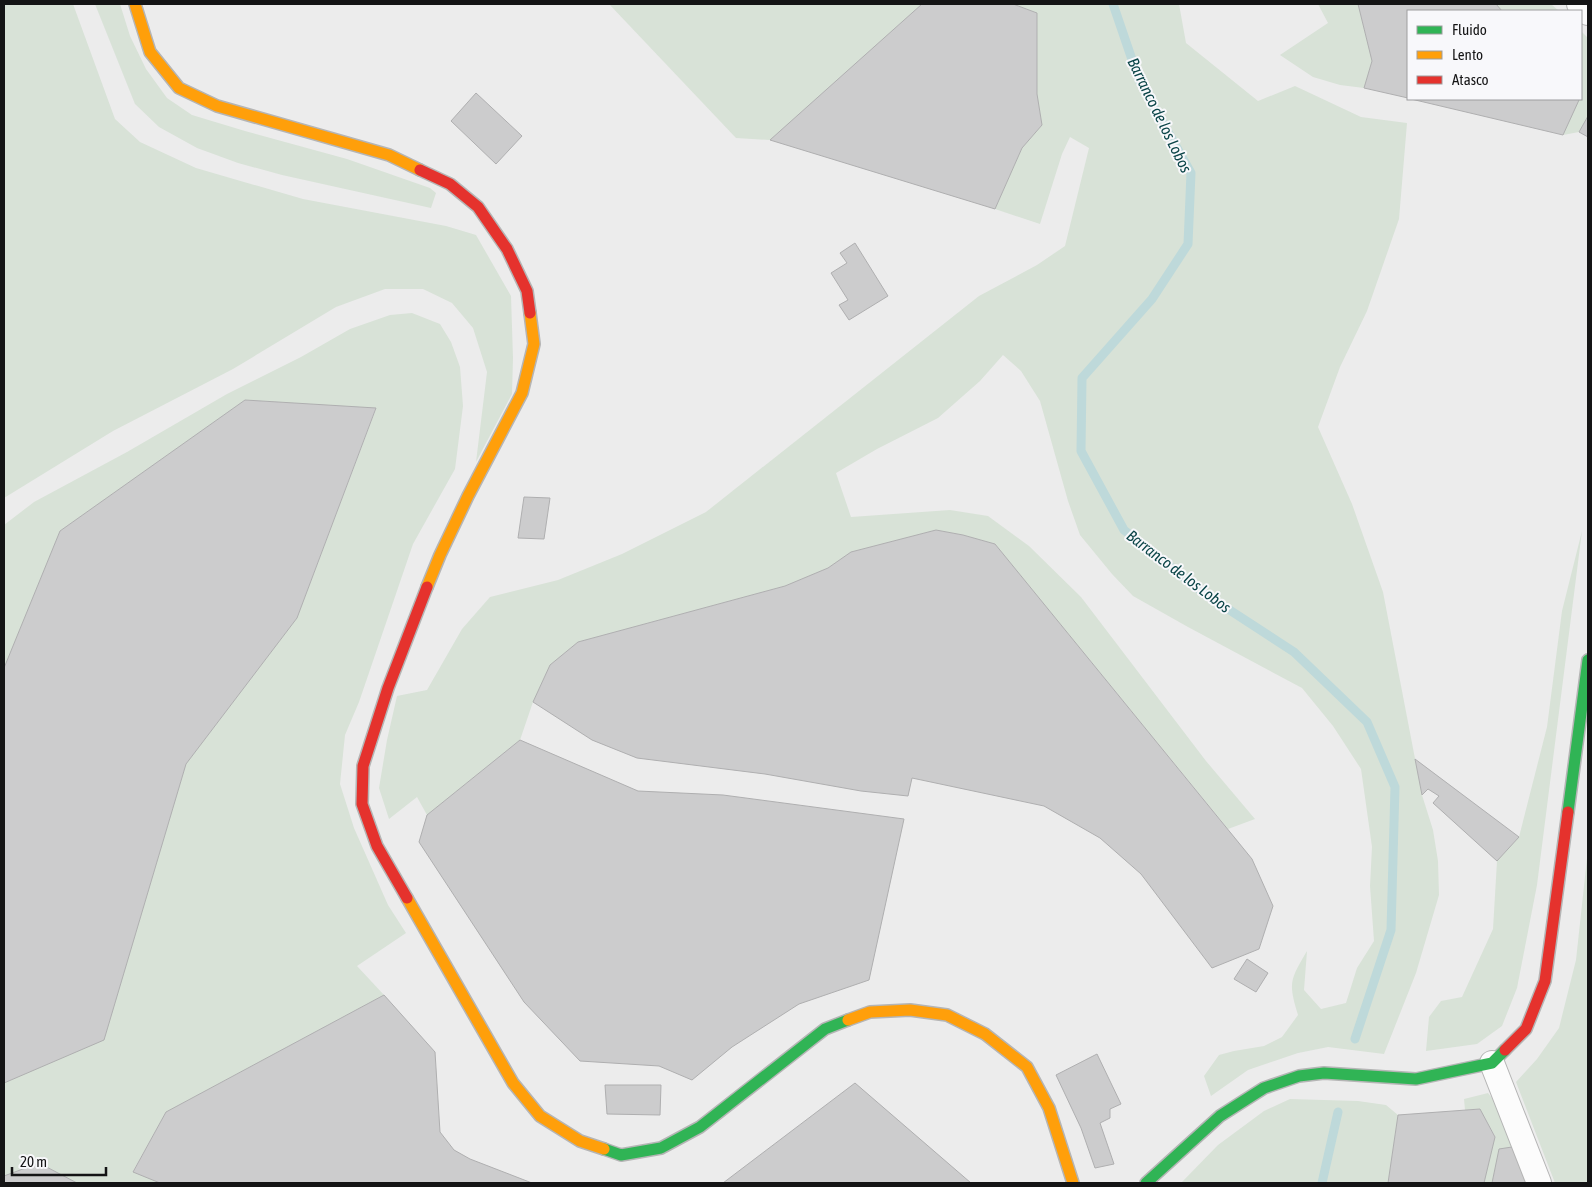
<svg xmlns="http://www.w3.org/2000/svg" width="1592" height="1187" viewBox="0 0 1592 1187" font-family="'Asap Condensed',sans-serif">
  <rect width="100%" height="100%" fill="#ececec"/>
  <g fill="#d8e2d7">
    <polygon points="4,4 73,4 115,119 140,142 196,168 303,199 446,226 476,235 511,296 513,358 512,394 476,462 487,372 473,328 452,303 423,289 385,289 336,307 233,369 113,431 4,498"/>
    <polygon points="95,4 120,4 130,36 146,69 167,98 192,115 245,131 347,159 430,188 436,193 431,208 282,175 238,163 197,148 159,127 135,104"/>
    <polygon points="609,4 922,4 770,140 736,138"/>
    <path d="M1013,4H1179L1186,43L1258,101L1295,86L1361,117L1407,123L1399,219L1367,311L1340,367L1318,427L1352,504L1383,592L1422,795L1433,830L1438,861L1439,895L1416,973L1384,1054L1328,1047L1298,1053L1248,1070L1211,1096L1204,1076L1219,1055L1234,1051L1264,1046L1282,1037L1298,1015C1288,982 1290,980 1307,951L1304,990L1321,1009L1346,1003L1357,968L1374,941L1370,886L1372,847L1361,769L1333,726L1302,688L1188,627L1133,596L1112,574L1080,535L1068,501L1040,401L1021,371L1003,355L980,381L938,418L877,449L836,473L851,517L950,510L988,516L1029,546L1081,597L1206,761L1255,819L1228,829L995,544L963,535L936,530L851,552L828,568L785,586L578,642L550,665L533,702L520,740L427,815L417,797L389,819L379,788L387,740L397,696L427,690L462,629L490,597L558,580L622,554L706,512L979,296L1037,265L1065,246L1089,148L1070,137L1062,154L1040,224L995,209L1022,148L1042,125L1037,94V14Z"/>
    <polygon points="1318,4 1358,4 1372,61 1364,88 1340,85 1313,77 1280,55 1328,23"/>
    <polygon points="1496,4 1551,4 1559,11 1502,11"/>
    <polygon points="1581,31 1588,38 1588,116 1579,132 1563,135 1578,99 1581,99"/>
    <polygon points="412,313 440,324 451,342 460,367 463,406 455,469 413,544 359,702 345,735 340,784 354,828 388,905 406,933 357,966 384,995 166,1112 133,1171 160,1183 77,1183 39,1163 4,1176 4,1083 104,1039 186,764 297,618 376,409 245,400 60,531 4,668 4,525 34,502 127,452 227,394 301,357 350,329 390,315"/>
    <polygon points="1582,531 1537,885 1517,988 1502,1026 1477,1044 1426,1051 1429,1017 1441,1001 1462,997 1493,929 1497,861 1519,837 1547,727 1562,611"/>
    <polygon points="1588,849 1588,1183 1555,1183 1516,1082 1537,1059 1559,1028 1576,960"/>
    <polygon points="1488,1093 1499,1107 1512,1147 1499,1150 1492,1183 1484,1183 1495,1136 1480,1109 1465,1110 1464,1099"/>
    <polygon points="1290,1099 1358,1101 1386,1105 1398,1115 1388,1183 1181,1183 1218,1145 1264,1111"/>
  </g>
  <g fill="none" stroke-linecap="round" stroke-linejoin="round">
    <g stroke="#bed9da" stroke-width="9">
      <polyline points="1113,4 1139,80 1191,173 1188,244 1152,299 1082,378 1081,451 1124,530 1205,594 1294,652 1367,722 1395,787 1391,930 1355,1039"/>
      <polyline points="1322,1183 1338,1112"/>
    </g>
  </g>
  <g fill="#cccccd" stroke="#afafb0">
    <polygon points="922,4 1013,4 1037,13 1037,94 1042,125 1022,148 995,209 770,140"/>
    <polygon points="1358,4 1496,4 1502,11 1408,11 1408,98 1364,88 1372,61"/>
    <polygon points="476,93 522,136 496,164 451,121"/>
    <polygon points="1411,99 1578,99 1579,100 1563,135"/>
    <polygon points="1588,116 1588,137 1579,132"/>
    <polygon points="855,243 888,296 849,320 839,305 848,300 831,273 847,263 840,253"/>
    <polygon points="245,400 376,408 297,618 186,764 104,1040 4,1083 4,668 60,531"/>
    <polygon points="524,497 550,498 544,539 518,538"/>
    <polygon points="936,530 963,535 995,544 1252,859 1273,906 1259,949 1212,968 1141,874 1100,838 1044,806 912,778 908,796 861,791 765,774 637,758 592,740 533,702 550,665 578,642 785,586 828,568 851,552"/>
    <polygon points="520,740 638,791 723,795 904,819 869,980 799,1004 732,1047 692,1080 659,1066 580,1061 524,1002 419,842 427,815"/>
    <polygon points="1415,759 1519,837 1497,861 1433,803 1439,796 1428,789 1422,795"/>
    <polygon points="1247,959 1268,973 1256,992 1234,979"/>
    <polygon points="384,995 435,1052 440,1132 454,1150 470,1159 532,1183 160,1183 133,1172 166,1112"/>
    <polygon points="1097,1054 1121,1104 1110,1109 1110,1118 1100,1123 1114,1164 1095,1168 1081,1128 1056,1075"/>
    <polygon points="855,1083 971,1183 723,1183"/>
    <polygon points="605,1085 661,1085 660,1115 607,1114"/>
    <polygon points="1480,1109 1495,1137 1484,1183 1388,1183 1398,1115"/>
    <polygon points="1512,1147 1526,1183 1492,1183 1499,1149"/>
    <polygon points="39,1163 77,1183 4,1183 4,1176"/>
  </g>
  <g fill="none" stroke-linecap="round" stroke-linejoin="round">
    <g stroke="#b5b5b5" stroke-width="26">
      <g id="street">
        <polyline points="1579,4 1588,13"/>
        <polyline points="1492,1063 1539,1183"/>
      </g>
    </g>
    <g stroke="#b5b5b5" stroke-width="14">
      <g id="fast">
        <polyline points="1568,812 1588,660"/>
        <polyline points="604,1149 621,1155 661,1148 700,1127 825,1029 848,1020"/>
        <polyline points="1146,1183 1220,1116 1264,1088 1299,1076 1324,1073 1416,1079 1492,1063 1505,1050"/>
      </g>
    </g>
    <g stroke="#b5b5b5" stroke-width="14">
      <g id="slow">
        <polyline points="135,4 150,52 179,88 217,106 389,155 420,170"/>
        <polyline points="427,587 440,555 468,496 522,393 534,344 530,313"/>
        <polyline points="407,898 513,1083 540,1116 580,1141 604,1149"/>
        <polyline points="848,1020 870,1012 910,1010 947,1015 985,1034 1027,1067 1049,1108 1073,1183"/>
      </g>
    </g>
    <g stroke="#b5b5b5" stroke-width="14">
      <g id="jam">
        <polyline points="420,170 450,184 478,207 507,249 527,291 530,313"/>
        <polyline points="407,898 377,846 362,804 363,766 388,688 427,587"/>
        <polyline points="1505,1050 1526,1029 1545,981 1568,812"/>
      </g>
    </g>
    <use href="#street" stroke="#fcfcfc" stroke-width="24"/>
    <use href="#fast" stroke="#30b455" stroke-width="11"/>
    <use href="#slow" stroke="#ff9f0a" stroke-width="11"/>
    <use href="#jam" stroke="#e5322d" stroke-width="11"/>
  </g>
  <g text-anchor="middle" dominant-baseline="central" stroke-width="4" stroke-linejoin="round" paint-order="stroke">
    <g font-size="16" font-style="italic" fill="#0b4548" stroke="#f8f8fb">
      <text transform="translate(1160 115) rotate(64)">Barranco de los Lobos</text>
      <text transform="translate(1179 571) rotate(37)">Barranco de los Lobos</text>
    </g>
  </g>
  <rect width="1592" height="1187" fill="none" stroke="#141415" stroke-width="10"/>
  <rect x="1407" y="10" width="175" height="90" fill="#f8f8fb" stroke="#9d9d9f"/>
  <rect x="1417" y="26" width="25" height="8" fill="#30b455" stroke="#9d9d9f"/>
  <text x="1452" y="35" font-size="15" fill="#141415">Fluido</text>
  <rect x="1417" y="51" width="25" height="8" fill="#ff9f0a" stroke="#9d9d9f"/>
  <text x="1452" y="60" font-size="15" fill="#141415">Lento</text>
  <rect x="1417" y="76" width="25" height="8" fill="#e5322d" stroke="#9d9d9f"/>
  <text x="1452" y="85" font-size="15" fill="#141415">Atasco</text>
  <path d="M12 1167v8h94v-8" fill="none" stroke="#141415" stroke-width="2.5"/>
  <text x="20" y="1167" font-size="15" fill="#141415" stroke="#f8f8fb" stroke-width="4" paint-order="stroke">20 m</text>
</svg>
